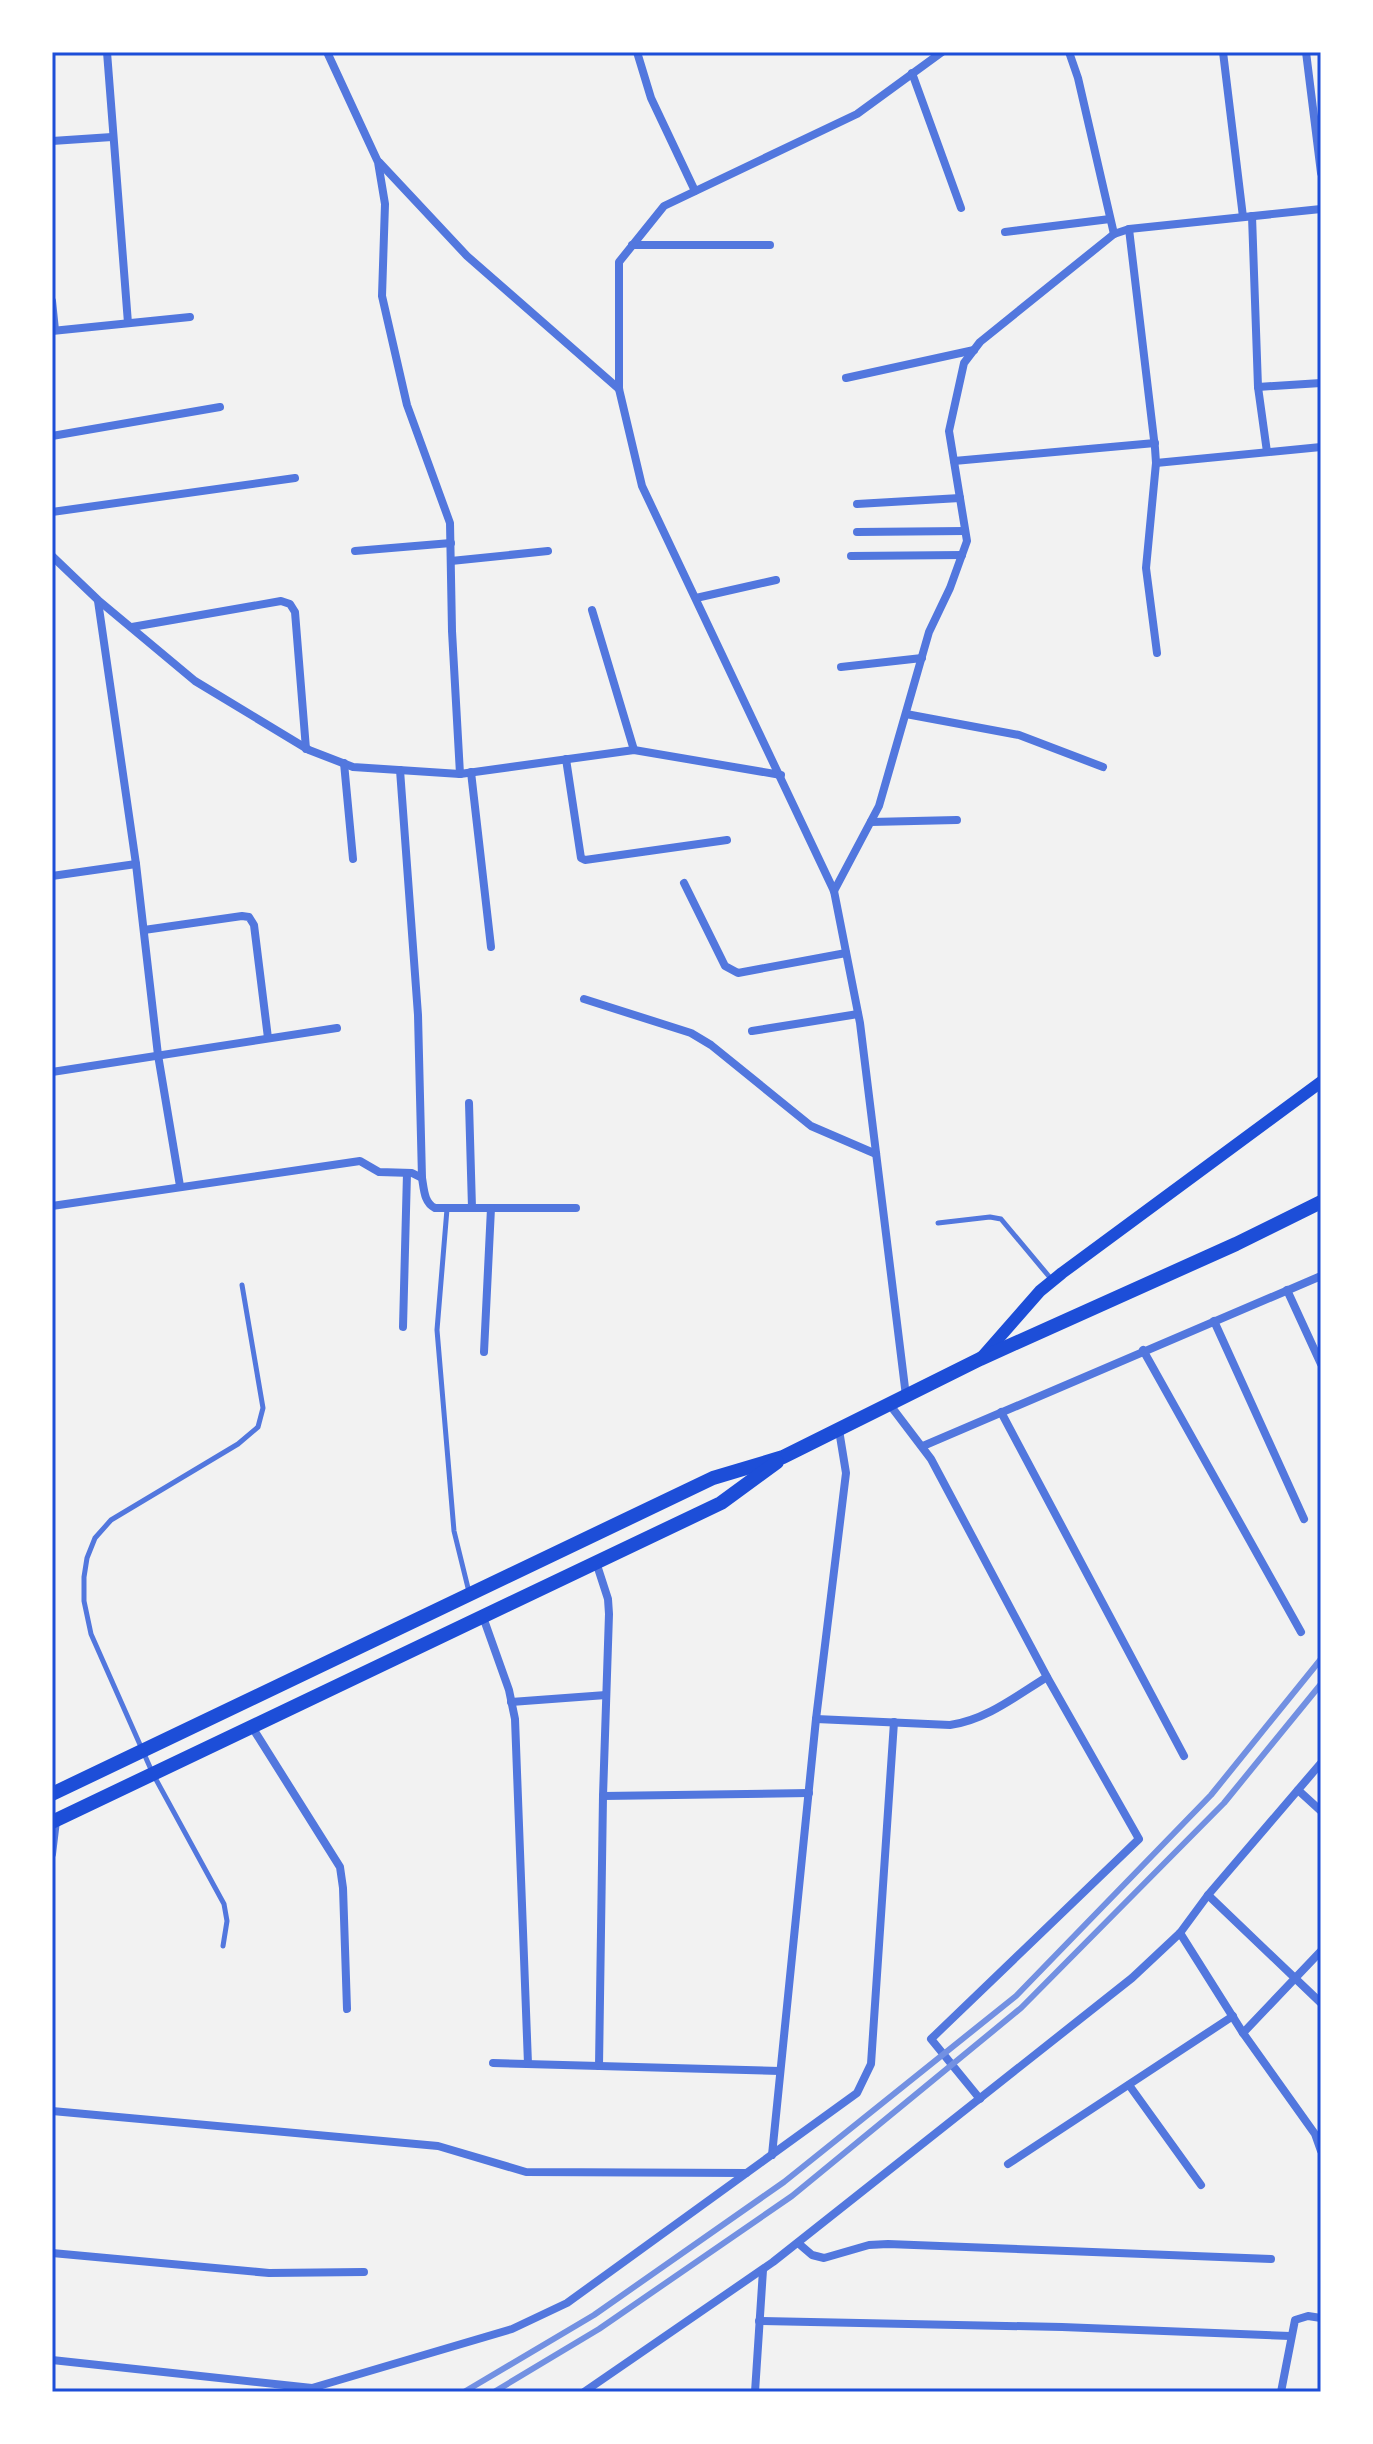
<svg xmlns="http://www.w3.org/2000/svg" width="1373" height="2444" viewBox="0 0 1373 2444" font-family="Roboto,sans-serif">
  <rect width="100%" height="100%" fill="#f2f2f2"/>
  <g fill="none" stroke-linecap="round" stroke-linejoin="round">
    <g stroke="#5277de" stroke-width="5">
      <polyline points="447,1209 437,1330 454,1531 469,1592"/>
      <polyline points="938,1223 990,1217 1001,1219 1052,1280"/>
      <polyline points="223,1946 227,1921 224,1904 153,1774 91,1634 84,1601 84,1577 87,1558 95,1538 111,1520 238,1444 258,1427 263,1408 242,1285"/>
    </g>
    <g stroke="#5277de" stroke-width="8">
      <polyline points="107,52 128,323"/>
      <polyline points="327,52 378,162 385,204 382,296 407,405 450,523 452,631 460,774"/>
      <polyline points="637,52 651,98 695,191"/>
      <polyline points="1069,52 1078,78 1114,234"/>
      <polyline points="1223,52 1243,217"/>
      <polyline points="1306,52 1321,173"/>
      <polyline points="912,73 961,208"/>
      <polyline points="52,141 112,137"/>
      <polyline points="379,162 467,256 619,389"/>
      <polyline points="1252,216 1258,387 1267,452"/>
      <polyline points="1129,229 1155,448 1156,463 1146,568 1157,653"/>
      <polyline points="1005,232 1110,219"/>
      <polyline points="632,245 770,245"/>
      <polyline points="52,301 55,330"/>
      <polyline points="52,331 190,317"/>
      <polyline points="846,378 974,350"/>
      <polyline points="1258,387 1321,383"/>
      <polyline points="52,436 220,407"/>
      <polyline points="954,461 1155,443"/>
      <polyline points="1156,463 1321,447"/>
      <polyline points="857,504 960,498"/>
      <polyline points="52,512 295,478"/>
      <polyline points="857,532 965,531"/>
      <polyline points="355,551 451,543"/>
      <polyline points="52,556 98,600 195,681 309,750 353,767 460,774 634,750 781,775"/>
      <polyline points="851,556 962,555"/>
      <polyline points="451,561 548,551"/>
      <polyline points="696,598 776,580"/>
      <polyline points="98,601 136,864 158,1055 180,1186"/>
      <polyline points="592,610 634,750"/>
      <polyline points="132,627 281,601 290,604 295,612 306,749"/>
      <polyline points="841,667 922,658"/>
      <polyline points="906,714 1019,735 1103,767"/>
      <polyline points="566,759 581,858 585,860 727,840"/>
      <polyline points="344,763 353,859"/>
      <polyline points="400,770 418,1015 422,1178"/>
      <polyline points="471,772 491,947"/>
      <polyline points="871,822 957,820"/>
      <polyline points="52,876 136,864"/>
      <polyline points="684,883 725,966 738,973 846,953"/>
      <polyline points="834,891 879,806 929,632 950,588 967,541 949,431 964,363 980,342 1114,234 1129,229 1321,209"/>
      <polyline points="144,930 242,916 249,917 254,925 268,1038"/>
      <polyline points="584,999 691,1033 711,1045 811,1126 876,1154"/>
      <polyline points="752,1031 858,1014"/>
      <polyline points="52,1072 337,1028"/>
      <polyline points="469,1103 472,1208"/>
      <path d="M52,1206L360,1161L379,1172L412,1173L422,1178C424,1189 424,1203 435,1208H576"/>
      <polyline points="1287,1290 1321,1364"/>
      <polyline points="1214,1321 1304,1519"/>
      <polyline points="403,1327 407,1173"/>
      <polyline points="1143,1350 1301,1632"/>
      <polyline points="484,1352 491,1208"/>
      <polyline points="906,1396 860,1023 834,891 642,486 619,389 619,262 664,206 857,114 942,52"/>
      <polyline points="890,1405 931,1459 1047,1677 1139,1839 931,2039 980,2099"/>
      <polyline points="1001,1412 1184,1756"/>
      <polyline points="923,1446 1321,1276"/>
      <polyline points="596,1562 608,1599 609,1614 603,1796 599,2066"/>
      <polyline points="483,1617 509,1690 515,1719 528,2064"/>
      <polyline points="511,1702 606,1695"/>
      <path d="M816,1719L950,1725C986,1720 1016,1696 1047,1677"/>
      <polyline points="252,1727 340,1867 343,1888 347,2009"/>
      <polyline points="1298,1790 1321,1811"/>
      <polyline points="603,1796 809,1793"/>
      <polyline points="52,1854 56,1821"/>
      <polyline points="1208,1895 1321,2003"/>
      <polyline points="1180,1933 1243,2033 1315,2134 1321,2151"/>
      <polyline points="1243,2033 1321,1951"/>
      <polyline points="493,2063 780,2071"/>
      <polyline points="1129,2085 1201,2185"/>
      <polyline points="52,2111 438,2146 526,2172 746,2173"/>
      <polyline points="772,2155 816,1719 846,1473 839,1430"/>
      <polyline points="1008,2164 1233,2016"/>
      <polyline points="798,2243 812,2255 824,2258 869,2245 888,2244 1271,2259"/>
      <polyline points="52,2253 269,2273 364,2272"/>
      <polyline points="759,2321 1062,2327 1290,2336"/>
      <polyline points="52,2360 312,2388 512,2329 567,2303 857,2093 871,2064 894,1722"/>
      <polyline points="584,2392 773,2262 1132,1978 1180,1933 1208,1895 1321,1763"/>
      <polyline points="755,2392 763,2270"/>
      <polyline points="1281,2392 1295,2320 1308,2316 1321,2318"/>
    </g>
    <polyline stroke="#1d4ed8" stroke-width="12" points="983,1356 1040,1291 1062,1273 1321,1082"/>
    <g stroke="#1d4ed8" stroke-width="14">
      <polyline points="52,1794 713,1478 783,1457 980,1359 1236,1244 1321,1202"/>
      <polyline points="52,1822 721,1503 777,1462"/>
    </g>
    <g stroke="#7290e2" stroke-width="6">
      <polyline points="464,2392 594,2315 784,2182 1016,1996 1211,1795 1321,1659"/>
      <polyline points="494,2392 599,2329 792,2196 1021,2008 1224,1803 1321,1684"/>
    </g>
  </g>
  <rect width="1373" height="2444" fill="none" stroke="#ffffff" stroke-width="108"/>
  <rect x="54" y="54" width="1265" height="2336" fill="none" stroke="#1d4ed8" stroke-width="3"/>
</svg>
